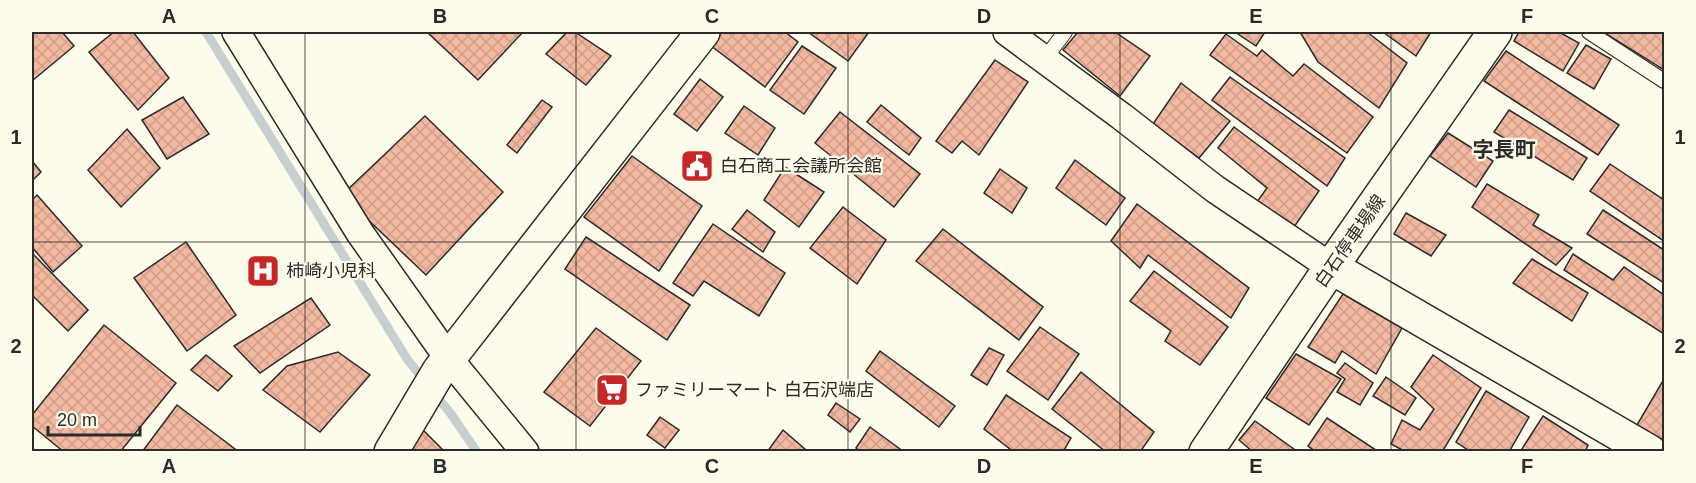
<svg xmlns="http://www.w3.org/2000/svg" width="1696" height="483" viewBox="0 0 1696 483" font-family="Helvetica,'Noto Sans JP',sans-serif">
  <defs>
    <pattern id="building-cross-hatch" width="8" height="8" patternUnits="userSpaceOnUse" patternTransform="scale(1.5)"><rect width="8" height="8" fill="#f2b8a0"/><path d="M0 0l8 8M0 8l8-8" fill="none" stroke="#d09e8a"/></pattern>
  </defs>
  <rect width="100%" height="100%" fill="#fdfbea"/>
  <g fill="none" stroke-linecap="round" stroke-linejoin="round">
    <polyline stroke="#c7d0d0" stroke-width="9" points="206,32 407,359 451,414 477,452"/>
  </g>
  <g fill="url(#building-cross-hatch)" stroke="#2b2b2b" stroke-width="1.5">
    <polygon points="32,32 62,32 74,46 32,81"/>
    <polygon points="114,32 133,32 169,78 138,110 89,52"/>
    <polygon points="427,32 523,32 478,80"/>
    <polygon points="567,32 575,32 611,56 586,85 546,54"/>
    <polygon points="715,32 785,32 798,42 765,87 706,42"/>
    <polygon points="808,32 869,32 848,61"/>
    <polygon points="1078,32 1115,32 1150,56 1120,96 1063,50"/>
    <polygon points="1235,32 1265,32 1256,46"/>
    <polygon points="1300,32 1367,32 1407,63 1379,108 1318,62"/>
    <polygon points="1383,32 1431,32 1416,56"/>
    <polygon points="1519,32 1559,32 1579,43 1563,71 1514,41"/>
    <polygon points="1603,32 1664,32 1664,70"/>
    <polygon points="1226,34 1257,56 1262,50 1293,76 1304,64 1373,117 1347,153 1210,55"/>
    <polygon points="1586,45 1611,59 1594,89 1567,73"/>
    <polygon points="802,46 836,68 804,114 770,90"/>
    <polygon points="1506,51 1619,125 1598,155 1484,81"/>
    <polygon points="995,60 1028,82 979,155 962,141 952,153 936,141"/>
    <polygon points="1230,77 1345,158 1327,186 1212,100"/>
    <polygon points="700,79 723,97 697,131 674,114"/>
    <polygon points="1181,83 1230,121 1199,158 1153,124"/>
    <polygon points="183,97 209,134 167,159 142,120"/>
    <polygon points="542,100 552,107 517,153 507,145"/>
    <polygon points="881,105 921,138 909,155 867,122"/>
    <polygon points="744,106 775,128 758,155 725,133"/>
    <polygon points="1509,110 1587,158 1573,180 1494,132"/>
    <polygon points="840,112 920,174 894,207 815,143"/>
    <polygon points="425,116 503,192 426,275 342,195"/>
    <polygon points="1234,127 1319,191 1294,227 1257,202 1267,188 1218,148"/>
    <polygon points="127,129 160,168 121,207 88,170"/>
    <polygon points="1448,133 1493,161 1476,187 1430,156"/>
    <polygon points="632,156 702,206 659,271 584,217"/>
    <polygon points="1075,160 1125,198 1106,225 1056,188"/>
    <polygon points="32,161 41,172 32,181"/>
    <polygon points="1610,164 1664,200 1664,241 1590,191"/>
    <polygon points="785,167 824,192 799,227 764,200"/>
    <polygon points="1000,169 1027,188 1012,213 984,193"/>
    <polygon points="1487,184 1539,215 1533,225 1572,248 1556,265 1472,207"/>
    <polygon points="37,195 82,246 53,272 32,247 32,200"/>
    <polygon points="1137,204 1249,288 1231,318 1148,255 1140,268 1111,241"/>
    <polygon points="843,207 886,240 857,284 810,248"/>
    <polygon points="747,210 775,232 763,252 732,229"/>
    <polygon points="1603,210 1664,250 1664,283 1587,234"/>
    <polygon points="1406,213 1446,235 1431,256 1394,234"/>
    <polygon points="713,224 785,273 759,316 704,281 693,296 673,283"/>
    <polygon points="943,229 1043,307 1019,340 916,261"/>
    <polygon points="586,237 690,305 667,340 565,269"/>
    <polygon points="186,242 236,315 187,351 134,278"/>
    <polygon points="32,253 88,310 68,331 32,295"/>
    <polygon points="1573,254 1613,280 1624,267 1664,295 1664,334 1564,270"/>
    <polygon points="1532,259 1588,293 1572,321 1513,283"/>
    <polygon points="1154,271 1228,327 1200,365 1165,341 1171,331 1130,301"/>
    <polygon points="1343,294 1402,328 1376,374 1342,351 1335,363 1308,347"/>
    <polygon points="311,298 330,325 260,373 234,346"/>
    <polygon points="104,325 176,383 120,452 64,452 32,426 32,415"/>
    <polygon points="1040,327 1079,354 1048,400 1007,371"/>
    <polygon points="596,328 641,361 590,426 544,392"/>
    <polygon points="989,348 1004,355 987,385 971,375"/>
    <polygon points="880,351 955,406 939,427 866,371"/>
    <polygon points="338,352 370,375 320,432 263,390 287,366"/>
    <polygon points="1296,354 1341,379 1309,425 1266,398"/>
    <polygon points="206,355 232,376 218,391 191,370"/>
    <polygon points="1433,355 1481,388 1442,452 1406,452 1391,444 1402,420 1420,430 1434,409 1411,387"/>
    <polygon points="1345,363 1373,383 1360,405 1337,392 1345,379 1337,373"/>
    <polygon points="1081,372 1154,432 1140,452 1106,452 1052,409"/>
    <polygon points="1386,377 1416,398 1405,415 1373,396"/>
    <polygon points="1664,379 1664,446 1634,430"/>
    <polygon points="1486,391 1529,417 1509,452 1471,452 1456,442"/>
    <polygon points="1006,395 1071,438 1063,452 1014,452 984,429"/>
    <polygon points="836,403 860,419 850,432 828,415"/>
    <polygon points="177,405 239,452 142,452"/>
    <polygon points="1543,416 1588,445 1585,452 1520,452"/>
    <polygon points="660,417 679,430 665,448 647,435"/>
    <polygon points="1327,418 1379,452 1316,452 1308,446"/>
    <polygon points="1255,421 1298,452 1253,452 1239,440"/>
    <polygon points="419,426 445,452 403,452"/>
    <polygon points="870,427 904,452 860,452 856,448"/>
    <polygon points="783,430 806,450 805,452 767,452"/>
  </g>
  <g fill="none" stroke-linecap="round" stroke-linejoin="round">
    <g stroke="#2b2b2b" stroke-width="16">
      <g id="service">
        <polyline points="1589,32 1664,81"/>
        <polyline points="1044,60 1065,32"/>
      </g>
    </g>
    <g stroke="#2b2b2b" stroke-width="30">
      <g id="minor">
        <polyline points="236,32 360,233 449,359 525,452"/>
        <polyline points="1007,32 1121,116 1215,189 1331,267"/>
      </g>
    </g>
    <g stroke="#2b2b2b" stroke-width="36">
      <g id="tertiary">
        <polyline points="1331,267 1650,452"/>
        <polyline points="391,452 439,371 703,32"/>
      </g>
    </g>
    <g stroke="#2b2b2b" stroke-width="36">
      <polyline id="secondary" points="1206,452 1331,267 1495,32"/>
    </g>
    <use href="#service" stroke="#fdfbea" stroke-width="14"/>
    <use href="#minor" stroke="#fdfbea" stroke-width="27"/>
    <use href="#tertiary" stroke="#fdfbea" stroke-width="33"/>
    <use href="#secondary" stroke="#fdfbea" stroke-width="33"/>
  </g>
  <path fill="none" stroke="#2b2b2b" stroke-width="1.5" stroke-opacity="0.55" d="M305,32V452M576,32V452M848,32V452M1120,32V452M1391,32V452M32,242H1664"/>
  <defs>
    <g id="civic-square" transform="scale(1.725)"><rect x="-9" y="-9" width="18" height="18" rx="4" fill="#c62828" stroke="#fdfbea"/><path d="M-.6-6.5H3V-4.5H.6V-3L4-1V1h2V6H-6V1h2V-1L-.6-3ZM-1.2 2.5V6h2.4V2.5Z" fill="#fff"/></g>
    <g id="hospital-square" transform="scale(1.725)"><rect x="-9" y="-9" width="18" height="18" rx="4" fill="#c62828" stroke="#fdfbea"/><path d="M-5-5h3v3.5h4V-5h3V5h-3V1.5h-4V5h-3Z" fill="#fff"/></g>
    <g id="supermarket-square" transform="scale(1.725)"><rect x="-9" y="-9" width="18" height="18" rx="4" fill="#c62828" stroke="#fdfbea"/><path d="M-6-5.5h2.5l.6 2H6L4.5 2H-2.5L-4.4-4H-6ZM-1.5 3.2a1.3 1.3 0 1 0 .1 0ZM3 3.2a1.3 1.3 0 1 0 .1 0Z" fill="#fff"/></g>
  </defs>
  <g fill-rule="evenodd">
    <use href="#civic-square" x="697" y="166"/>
    <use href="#hospital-square" x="263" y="271"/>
    <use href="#supermarket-square" x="612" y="390"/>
  </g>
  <g text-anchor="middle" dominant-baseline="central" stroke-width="4.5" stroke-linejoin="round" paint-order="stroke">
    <g font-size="18" fill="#2b2b2b" stroke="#fdfbea" text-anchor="start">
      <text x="720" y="166">白石商工会議所会館</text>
      <text x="286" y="271">柿崎小児科</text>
      <text x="635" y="390">ファミリーマート 白石沢端店</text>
    </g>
    <g font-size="18" fill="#2b2b2b" stroke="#fdfbea">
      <text transform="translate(1350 241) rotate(-55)">白石停車場線</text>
    </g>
    <g font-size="21" font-weight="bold" fill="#2b2b2b" stroke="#fdfbea">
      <text x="1504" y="149">字長町</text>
    </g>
  </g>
  <rect width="1696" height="483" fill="none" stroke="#fdfbea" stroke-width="66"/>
  <path d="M48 426v9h92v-9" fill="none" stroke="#2b2b2b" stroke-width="3"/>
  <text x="57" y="426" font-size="18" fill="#2b2b2b" stroke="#fdfbea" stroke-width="4.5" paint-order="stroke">20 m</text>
  <rect x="33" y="33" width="1630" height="417" fill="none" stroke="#2b2b2b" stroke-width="2"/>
  <g font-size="20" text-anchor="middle" font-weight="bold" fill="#2b2b2b">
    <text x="169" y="23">A</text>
    <text x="440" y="23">B</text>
    <text x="712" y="23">C</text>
    <text x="984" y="23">D</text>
    <text x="1256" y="23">E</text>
    <text x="1527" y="23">F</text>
    <text x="16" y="144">1</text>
    <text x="1680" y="144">1</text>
    <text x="16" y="353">2</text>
    <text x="1680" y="353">2</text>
    <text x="169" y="473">A</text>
    <text x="440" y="473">B</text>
    <text x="712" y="473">C</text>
    <text x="984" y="473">D</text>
    <text x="1256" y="473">E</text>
    <text x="1527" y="473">F</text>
  </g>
</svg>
